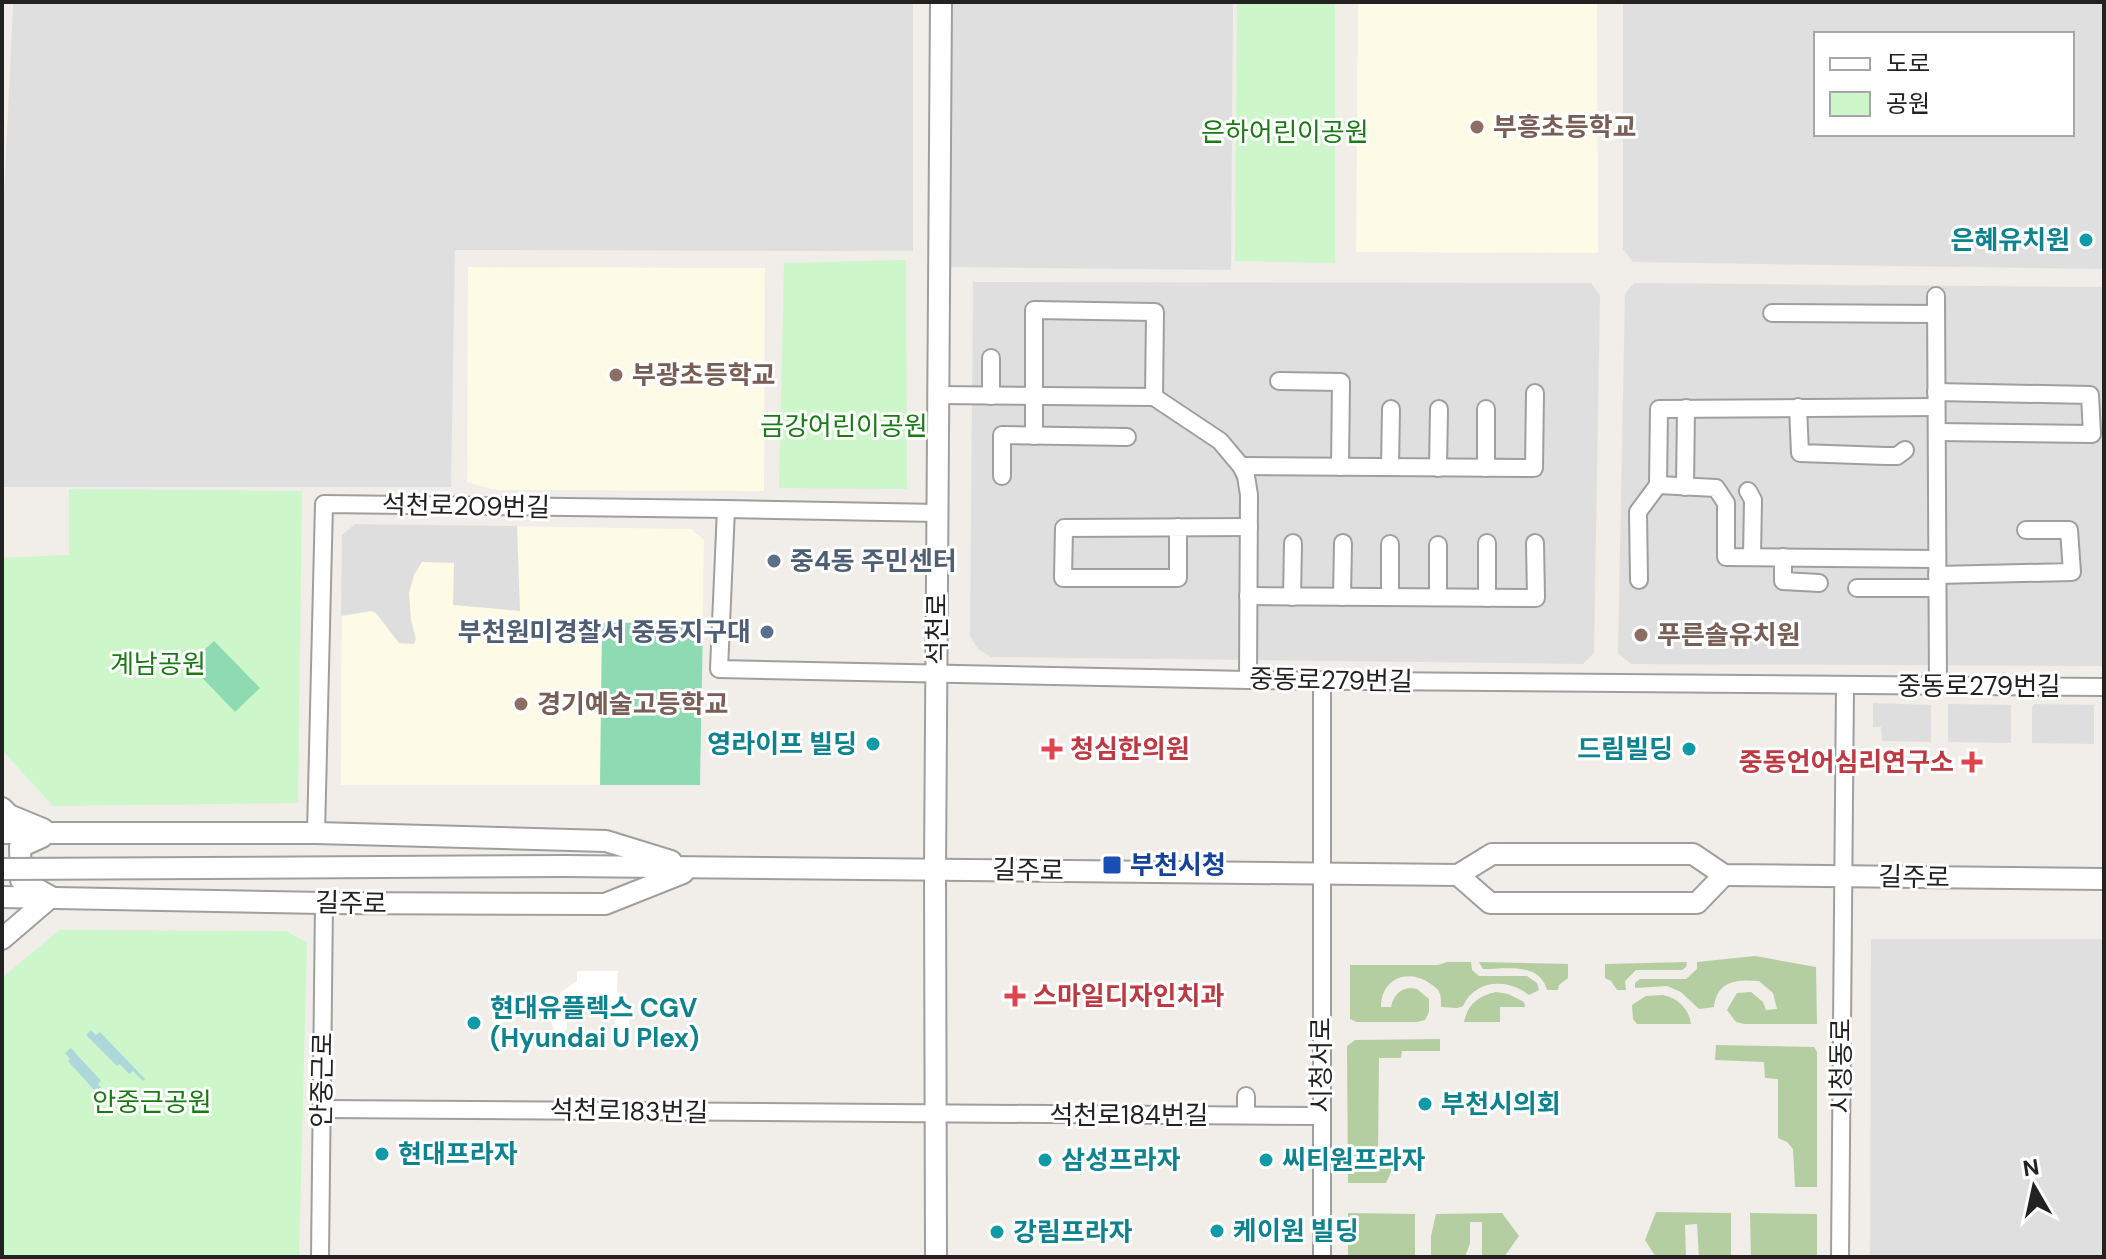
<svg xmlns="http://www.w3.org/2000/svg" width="2106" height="1259" viewBox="0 0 2106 1259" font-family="'DM Sans','Noto Sans KR',sans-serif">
  <rect width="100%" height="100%" fill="#f1ede9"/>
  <g fill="#e0dfdf" fill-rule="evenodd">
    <polygon points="16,2 913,2 913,251 455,250 451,487 2,487 2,239 13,5"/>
    <polygon points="941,2 1233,2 1231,270 939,267"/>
    <path d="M1623,2H2104V269L1633,262L1623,249ZM1816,34H2072V134H1816Z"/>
    <polygon points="973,282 1591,283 1600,295 1594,653 1583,664 991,657 978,649 970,636"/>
    <polygon points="1634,283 2104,287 2104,666 1631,664 1618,653 1625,294"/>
    <polygon points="1871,939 2104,939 2104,1257 1870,1257"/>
  </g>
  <g fill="#fdfae6">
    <polygon points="1358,2 1597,2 1598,253 1356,252"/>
    <polygon points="468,267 765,268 764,491 496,490 467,482"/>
    <polygon points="355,524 691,529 704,540 700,785 341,785 342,535"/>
  </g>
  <g fill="#b4cea1">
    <path d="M1755,956L1816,967L1817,1024H1745L1736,1022L1727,1010L1737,993L1751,992L1763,1002L1766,1010L1777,1009L1773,993L1759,981C1736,979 1717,981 1714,1007L1699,1009L1681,992L1667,986L1635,988V983L1640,979H1686L1697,969V962Z"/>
    <path d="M1447,962H1471L1472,970L1479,976H1527L1537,983L1539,990L1529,995C1508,978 1475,979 1463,1006L1457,1008L1441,1007C1441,1005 1441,996 1440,994C1438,988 1431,984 1426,981C1404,969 1381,981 1381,1007H1391C1394,993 1403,986 1417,989L1429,999V1012L1425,1020L1417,1022H1357L1350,1019V965H1438Z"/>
    <path d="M1479,962L1568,964V978L1559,985L1558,990H1547C1540,962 1506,969 1483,969Z"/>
    <polygon points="1687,962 1686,967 1682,970 1636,970 1625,981 1626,990 1617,990 1611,981 1605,978 1605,964"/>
    <path d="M1496,992L1508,994L1524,1002L1525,1007H1500V1022H1464C1468,1004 1478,996 1496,992Z"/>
    <path d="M1663,995C1678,998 1689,1009 1691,1024H1637L1633,1019L1632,1005L1646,996Z"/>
    <polygon points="1440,1039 1440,1051 1402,1051 1401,1058 1379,1058 1378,1152 1393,1152 1394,1171 1391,1172 1386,1183 1348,1183 1347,1046 1355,1040"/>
    <polygon points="1716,1045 1814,1047 1817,1052 1817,1187 1795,1187 1793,1149 1787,1142 1778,1138 1778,1079 1765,1078 1764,1062 1715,1060"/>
    <polygon points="1656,1212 1731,1213 1731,1257 1699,1257 1697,1224 1685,1225 1686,1257 1656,1257 1645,1240"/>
    <polygon points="1348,1213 1415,1214 1415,1256 1348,1256"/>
    <polygon points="1502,1213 1519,1236 1504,1257 1482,1257 1482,1222 1470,1222 1470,1243 1465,1257 1431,1256 1431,1236 1436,1214"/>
    <polygon points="1750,1213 1817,1214 1817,1257 1751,1257"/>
  </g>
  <g fill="#cdf7ca">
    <polygon points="1237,2 1335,2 1335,263 1235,261"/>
    <polygon points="906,260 907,489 779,488 784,263"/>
    <polygon points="69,489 302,491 298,803 53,806 2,750 2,558 69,555"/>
    <polygon points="59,930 286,931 307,943 299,1255 2,1257 2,978"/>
  </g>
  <g fill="#8ddab3">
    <polygon points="703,622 700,785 600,785 602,623"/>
    <polygon points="214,641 260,688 235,712 189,664"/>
  </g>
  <g fill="#dedede">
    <polygon points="355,524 517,526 520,611 453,605 454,563 422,562 414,575 409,593 411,620 416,639 414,644 399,643 376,613 371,611 341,616 342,535"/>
    <polygon points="1873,703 1931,705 1931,742 1882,741 1881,727 1873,727"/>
    <polygon points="1948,704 2011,705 2011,743 1948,742"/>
    <polygon points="2034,704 2094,705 2094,744 2032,743 2032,707"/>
  </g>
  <g fill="#add7db">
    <polygon points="91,1030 96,1035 100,1032 145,1079 143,1081 133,1071 129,1074 120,1064 117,1066 86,1035"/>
    <polygon points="71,1048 101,1081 98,1084 107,1095 105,1097 114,1108 112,1110 68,1061 70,1059 65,1053"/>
  </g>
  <polygon fill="#fff" points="577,971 618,971 617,991 625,1000 629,1013 629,1026 624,1038 613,1031 617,1015 611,1001 600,994 594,993 575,998 567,1011 567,1029 555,1035 551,1021 553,1007 561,992 577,981"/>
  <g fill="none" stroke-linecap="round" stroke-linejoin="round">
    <g stroke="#9f9f9f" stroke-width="20">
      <g id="minor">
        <polyline points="1936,296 1938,686"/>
        <polyline points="1772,313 1936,314"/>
        <polyline points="991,358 991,396"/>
        <polyline points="1279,381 1341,382 1340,467"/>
        <polyline points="1936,392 2090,395 2092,434 1937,432"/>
        <polyline points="938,395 1154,397 1220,441 1241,466 1246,476 1249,495 1248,680"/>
        <polyline points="1798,407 1800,453 1886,456 1897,456 1905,450"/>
        <polyline points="1034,436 1034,310 1155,312 1154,397"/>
        <polyline points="1241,466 1534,468 1535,393"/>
        <polyline points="1390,467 1391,409"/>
        <polyline points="1438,468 1439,409"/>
        <polyline points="1486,468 1486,409"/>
        <polyline points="1002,476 1002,435 1127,437"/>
        <polyline points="1658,485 1716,488 1726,503 1726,557 1937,559"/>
        <polyline points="1685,487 1686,408"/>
        <polyline points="1748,491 1753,500 1752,557"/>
        <polyline points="726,509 719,669 1248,680 2104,687"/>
        <polyline points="1178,527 1178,578 1063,578 1064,528 1249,527"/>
        <polyline points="1390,544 1390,597"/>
        <polyline points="1438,545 1438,597"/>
        <polyline points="1783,557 1783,581 1819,583"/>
        <polyline points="1937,575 2072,572 2069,530 2026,530"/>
        <polyline points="1639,580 1638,512 1658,485 1659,409 1936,407"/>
        <polyline points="1857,588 1937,588"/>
        <polyline points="1248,596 1536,598 1535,543"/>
        <polyline points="1292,597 1293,543"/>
        <polyline points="1342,597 1343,543"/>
        <polyline points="1487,598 1487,543"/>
        <polyline points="316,833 324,504 726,509 938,513"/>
        <polyline points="1246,1096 1246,1115"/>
        <polyline points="321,1109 1321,1116"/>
        <polyline points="320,1257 324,903"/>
        <polyline points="1322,1257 1322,680"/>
        <polyline points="1840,1257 1845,685"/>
      </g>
    </g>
    <g stroke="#9f9f9f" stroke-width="24">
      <g id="tertiary">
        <polyline points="2,808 9,815 43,829"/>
        <polyline points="2,833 316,833 606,841 671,861"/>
        <polyline points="42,837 20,847 21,880 51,897"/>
        <polyline points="565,866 1458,875 1492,854 1693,854 1724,875 2104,879"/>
        <polyline points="1458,875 1490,903 1697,903 1724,875"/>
        <polyline points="2,897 324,903 605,904 683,873"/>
        <polyline points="2,939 51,897"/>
        <polyline points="936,1257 935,870 941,2"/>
      </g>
    </g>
    <use href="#minor" stroke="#fff" stroke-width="16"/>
    <use href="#tertiary" stroke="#fff" stroke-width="20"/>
    <g stroke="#9f9f9f" stroke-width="24" stroke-linecap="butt">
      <polyline id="tertiary-bridge" points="2,869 565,866"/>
    </g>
    <use href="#tertiary-bridge" stroke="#fff" stroke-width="20"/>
  </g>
  <g fill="#8d6e63" stroke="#fff" stroke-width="3">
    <circle cx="1477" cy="127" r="8"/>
    <circle cx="616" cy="375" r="8"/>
    <circle cx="1641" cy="635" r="8"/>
    <circle cx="521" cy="704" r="8"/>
  </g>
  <g fill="#0f9aa8" stroke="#fff" stroke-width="3">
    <circle cx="2086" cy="240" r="8"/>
    <circle cx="873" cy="744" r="8"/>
    <circle cx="1689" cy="749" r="8"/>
    <circle cx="474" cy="1023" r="8"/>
    <circle cx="1425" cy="1104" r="8"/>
    <circle cx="382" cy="1154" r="8"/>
    <circle cx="1045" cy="1160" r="8"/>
    <circle cx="1266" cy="1160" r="8"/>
    <circle cx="1217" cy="1231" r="8"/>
    <circle cx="997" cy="1232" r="8"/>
  </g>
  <g fill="#5c6f8a" stroke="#fff" stroke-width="3">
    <circle cx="774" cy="561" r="8"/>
    <circle cx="767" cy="632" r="8"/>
  </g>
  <g fill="#e0444e" stroke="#fff" stroke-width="3">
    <path d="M1048 737h8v8h8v8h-8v8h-8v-8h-8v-8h8z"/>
    <path d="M1968 750h8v8h8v8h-8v8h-8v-8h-8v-8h8z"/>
    <path d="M1011 984h8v8h8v8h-8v8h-8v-8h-8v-8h8z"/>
  </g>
  <rect fill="#1a4fb4" stroke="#fff" stroke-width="3" x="1102" y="855" width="20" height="20" rx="4"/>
  <g text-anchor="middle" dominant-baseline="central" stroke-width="6" stroke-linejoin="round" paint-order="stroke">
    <g font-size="26" font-weight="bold" fill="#785e54" stroke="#fff" text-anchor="start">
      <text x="1493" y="127">부흥초등학교</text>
      <text x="632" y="375">부광초등학교</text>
      <text x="1657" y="635">푸른솔유치원</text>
      <text x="537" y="704">경기예술고등학교</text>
    </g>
    <g font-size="26" fill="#187c13" stroke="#fff">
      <text x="1285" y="132">은하어린이공원</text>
      <text x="844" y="426">금강어린이공원</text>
      <text x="158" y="664">계남공원</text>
      <text x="152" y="1102">안중근공원</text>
    </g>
    <g font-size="26" font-weight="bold" fill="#0d838f" stroke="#fff" text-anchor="start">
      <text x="2070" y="240" text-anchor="end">은혜유치원</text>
      <text x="857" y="744" text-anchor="end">영라이프 빌딩</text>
      <text x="1673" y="749" text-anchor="end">드림빌딩</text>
      <text x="490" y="1008">현대유플렉스 CGV<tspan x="490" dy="30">(Hyundai U Plex)</tspan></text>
      <text x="1441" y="1104">부천시의회</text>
      <text x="398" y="1154">현대프라자</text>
      <text x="1061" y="1160">삼성프라자</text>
      <text x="1282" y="1160">씨티원프라자</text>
      <text x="1233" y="1231">케이원 빌딩</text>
      <text x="1013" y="1232">강림프라자</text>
    </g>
    <g font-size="26" fill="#222" stroke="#fff">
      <text transform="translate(466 506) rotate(1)">석천로209번길</text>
      <text transform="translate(937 629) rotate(-90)">석천로</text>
      <text transform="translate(1331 680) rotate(1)">중동로279번길</text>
      <text x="1979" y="686">중동로279번길</text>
      <text transform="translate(1028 870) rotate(1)">길주로</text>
      <text transform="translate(1914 877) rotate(1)">길주로</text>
      <text transform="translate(351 903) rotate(1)">길주로</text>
      <text transform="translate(1321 1065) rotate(-90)">시청서로</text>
      <text transform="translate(1841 1066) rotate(-90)">시청동로</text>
      <text transform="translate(322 1080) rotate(-89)">안중근로</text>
      <text transform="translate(629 1111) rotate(1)">석천로183번길</text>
      <text x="1129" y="1115">석천로184번길</text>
    </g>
    <g font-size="26" font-weight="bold" fill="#4e5e75" stroke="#fff" text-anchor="start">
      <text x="790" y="561">중4동 주민센터</text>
      <text x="751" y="632" text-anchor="end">부천원미경찰서 중동지구대</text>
    </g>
    <g font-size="26" font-weight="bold" fill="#be3a42" stroke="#fff" text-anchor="start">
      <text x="1070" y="749">청심한의원</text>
      <text x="1954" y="762" text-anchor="end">중동언어심리연구소</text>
      <text x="1033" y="996">스마일디자인치과</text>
    </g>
    <g font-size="26" font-weight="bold" fill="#164399" stroke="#fff" text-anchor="start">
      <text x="1130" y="865">부천시청</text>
    </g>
  </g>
  <rect width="2106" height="1259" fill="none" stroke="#222222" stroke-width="8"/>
  <rect x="1814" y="32" width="260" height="104" fill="#ffffff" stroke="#a7a7a7" stroke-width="2"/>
  <rect x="1830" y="58" width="40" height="12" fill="#ffffff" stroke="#a7a7a7" stroke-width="2"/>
  <text x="1886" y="72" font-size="24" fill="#222222">도로</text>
  <rect x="1830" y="92" width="40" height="24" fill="#cdf7ca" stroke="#a7a7a7" stroke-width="2"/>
  <text x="1886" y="112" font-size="24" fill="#222222">공원</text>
  <g transform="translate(2034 1187) rotate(351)" stroke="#ffffff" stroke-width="6" paint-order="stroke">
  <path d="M0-6L14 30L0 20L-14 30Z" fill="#222222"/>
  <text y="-12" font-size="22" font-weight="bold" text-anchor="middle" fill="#222222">N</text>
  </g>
</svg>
